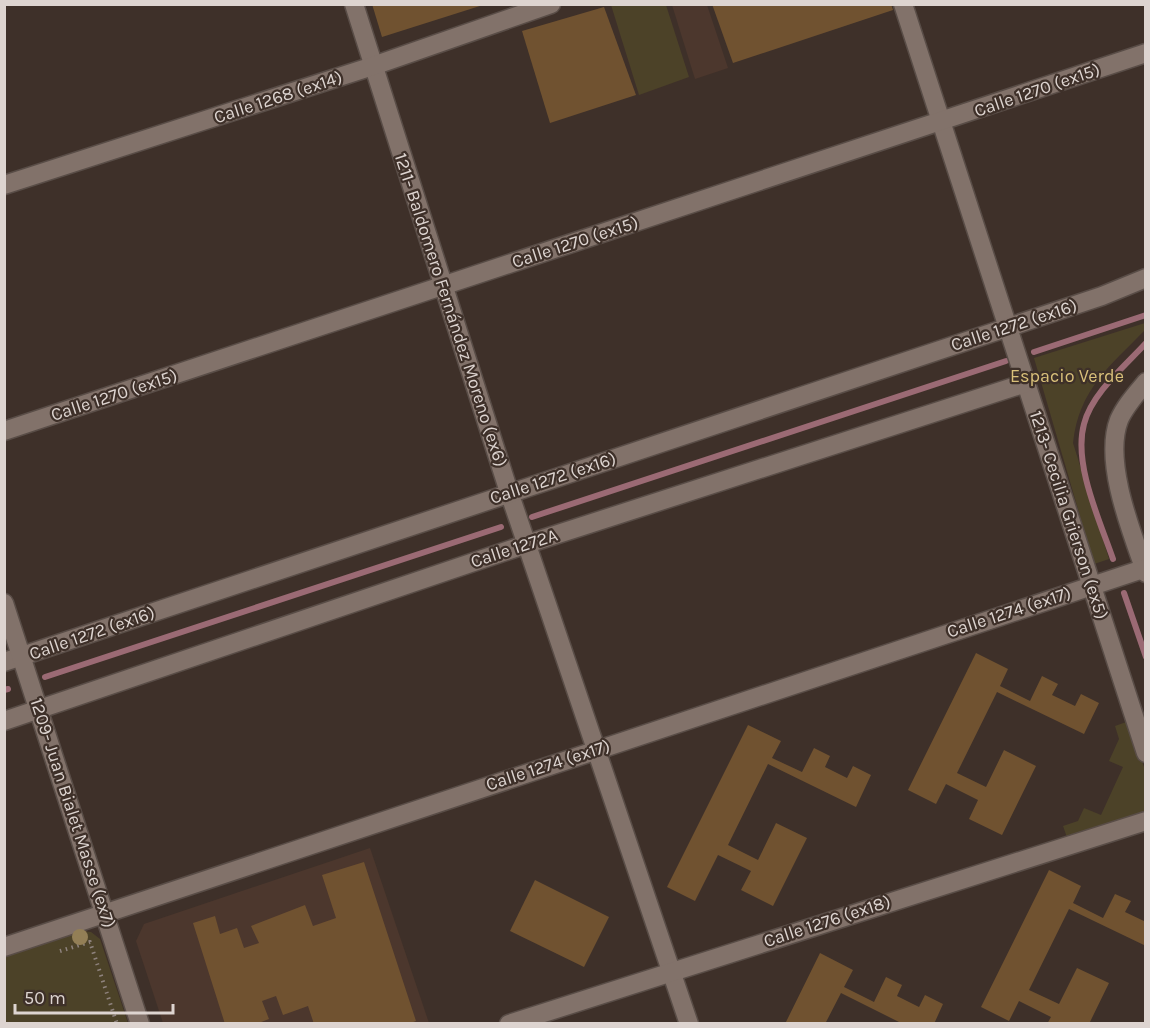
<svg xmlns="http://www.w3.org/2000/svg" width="1150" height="1028" viewBox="0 0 1150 1028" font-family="Karla,sans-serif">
  <rect width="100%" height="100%" fill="#3e3029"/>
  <g fill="#4c372d">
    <polygon points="672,5 707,5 728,68 695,79"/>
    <polygon points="370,848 429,1023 163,1023 136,941 144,924"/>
  </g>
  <g fill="#4c4228">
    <polygon points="611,5 666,5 689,77 639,95"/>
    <path d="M1145,323V330C1110,366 1079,389 1073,443L1109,559L1094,564L1034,358Z"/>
    <polygon points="1129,721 1145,770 1145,818 1069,843 1063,826 1078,821 1084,808 1101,815 1123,767 1109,761 1119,739 1115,726"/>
    <polygon points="80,931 91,932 100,939 128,1023 5,1023 4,956"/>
  </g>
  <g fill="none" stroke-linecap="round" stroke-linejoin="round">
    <g stroke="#9b6a74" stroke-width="6">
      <polyline points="1034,352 1146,315"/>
      <polyline points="532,517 1006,361"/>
      <path d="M1113,559C1100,521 1073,464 1084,424C1092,393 1125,366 1146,343"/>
      <polyline points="1124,593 1146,657"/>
      <polyline points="45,677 501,527"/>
      <polyline points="4,690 8,689"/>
    </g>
  </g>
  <g fill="#705230">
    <polygon points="372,4 483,4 483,5 382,37"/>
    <polygon points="712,4 891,4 893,10 733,63"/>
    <polygon points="604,7 636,95 550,123 522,31"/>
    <polygon points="976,653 1008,669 1000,686 1030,701 1042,676 1058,684 1052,695 1075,706 1081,694 1099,703 1084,734 997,692 957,773 986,787 1004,750 1036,766 1002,835 969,819 978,800 946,784 936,804 908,790"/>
    <polygon points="748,725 781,741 772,758 802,772 814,748 830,756 825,767 847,778 853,766 871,775 856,807 768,764 728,845 758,860 776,823 807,838 773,906 741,890 751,871 718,855 695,901 667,887"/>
    <polygon points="364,862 416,1021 408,1024 314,1024 308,1006 283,1015 276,996 262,1001 269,1019 256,1024 225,1024 193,923 215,916 220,934 237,928 244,948 259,943 251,926 305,905 313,926 336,918 322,875"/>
    <polygon points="1049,870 1081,886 1073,903 1103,918 1115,894 1131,901 1125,912 1146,922 1146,946 1069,909 1029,990 1059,1004 1077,968 1109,983 1089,1024 1047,1024 1051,1017 1019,1001 1009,1021 981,1007"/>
    <polygon points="535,880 609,917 584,967 510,931"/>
    <polygon points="820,953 853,970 844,987 874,1002 886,977 902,985 897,996 919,1007 925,995 943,1004 934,1024 903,1024 841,993 825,1024 785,1024"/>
  </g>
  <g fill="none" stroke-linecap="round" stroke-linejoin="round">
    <g stroke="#594d47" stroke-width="21">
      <g id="street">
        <polyline points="354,4 509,492 689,1024"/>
        <polyline points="903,4 1146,753"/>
        <polyline points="4,185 373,66 551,4"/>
        <path d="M1146,382C1136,394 1125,406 1119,420C1103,462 1132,533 1146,573"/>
        <polyline points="4,431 1146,53"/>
        <polyline points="4,662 1102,296 1146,278"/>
        <polyline points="4,721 527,544 1026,383"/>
        <polyline points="4,947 1146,568"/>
        <polyline points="509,1024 1146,821"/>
      </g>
    </g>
    <g stroke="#594d47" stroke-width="21">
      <polyline id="secondary" points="4,603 140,1024"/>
    </g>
    <polyline stroke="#8e827d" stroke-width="4" stroke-dasharray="1.5 4.5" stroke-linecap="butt" points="60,951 90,942 117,1024"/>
    <use href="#street" stroke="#82726a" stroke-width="18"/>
    <use href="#secondary" stroke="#82726a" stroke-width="18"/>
  </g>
  <circle fill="#937f56" cx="80" cy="937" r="8"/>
  <g text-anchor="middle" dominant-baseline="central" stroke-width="4.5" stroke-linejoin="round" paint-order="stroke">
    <g font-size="18" fill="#ddd4d0" stroke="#3e3029">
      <text transform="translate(1037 90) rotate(-19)">Calle 1270 (ex15)</text>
      <text transform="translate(278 97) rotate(-18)">Calle 1268 (ex14)</text>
      <text transform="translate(575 242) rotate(-18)">Calle 1270 (ex15)</text>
      <text transform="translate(451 310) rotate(72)">1211- Baldomero Fernández Moreno (ex6)</text>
      <text transform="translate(1014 325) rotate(-18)">Calle 1272 (ex16)</text>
      <text transform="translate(114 395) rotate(-18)">Calle 1270 (ex15)</text>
      <text transform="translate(553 478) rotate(-18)">Calle 1272 (ex16)</text>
      <text transform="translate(1069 515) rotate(72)">1213- Cecilia Grierson (ex5)</text>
      <text transform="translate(514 548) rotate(-18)">Calle 1272A</text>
      <text transform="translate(1009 612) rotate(-18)">Calle 1274 (ex17)</text>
      <text transform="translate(92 633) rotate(-19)">Calle 1272 (ex16)</text>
      <text transform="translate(548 765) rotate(-18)">Calle 1274 (ex17)</text>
      <text transform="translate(73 813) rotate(72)">1209- Juan Bialet Masse (ex7)</text>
      <text transform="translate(827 921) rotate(-18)">Calle 1276 (ex18)</text>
    </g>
    <g font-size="18" fill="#d9c07a" stroke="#3e3029">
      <text x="1067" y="376">Espacio Verde</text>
    </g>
  </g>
  <rect width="1150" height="1028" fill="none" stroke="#ddd4d0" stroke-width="12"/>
  <path d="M15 1004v9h158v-9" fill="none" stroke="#ddd4d0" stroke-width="3"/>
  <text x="24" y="1004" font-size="18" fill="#ddd4d0" stroke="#3e3029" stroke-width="4.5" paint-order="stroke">50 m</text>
</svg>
